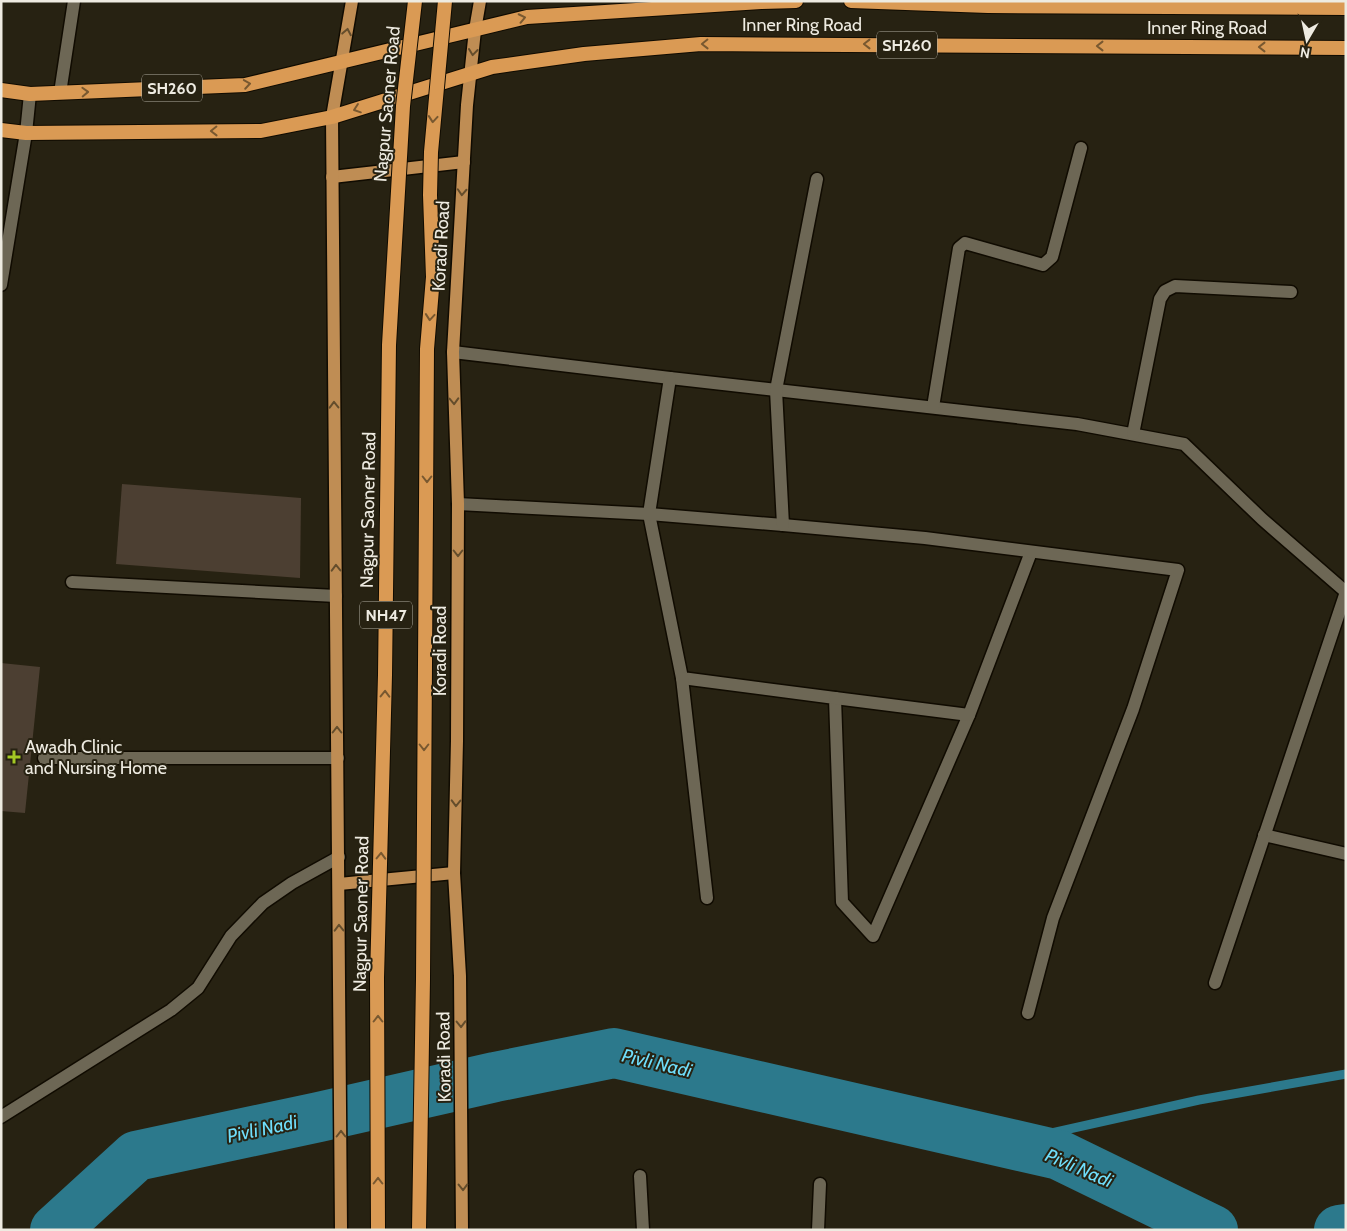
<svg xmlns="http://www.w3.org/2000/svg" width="1347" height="1231" viewBox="0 0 1347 1231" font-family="Cabin,sans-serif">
  <rect width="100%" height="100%" fill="#272212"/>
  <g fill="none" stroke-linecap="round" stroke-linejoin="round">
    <polyline stroke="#2c798c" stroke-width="9" points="1007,1143 1199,1100 1346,1074"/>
    <g stroke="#2c798c" stroke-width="50">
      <polyline points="55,1230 136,1156 319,1117 495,1077 614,1053 1059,1155 1213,1230"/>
      <polyline points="1339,1230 1346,1229"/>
    </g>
  </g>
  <g fill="#4c3f32">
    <polygon points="122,484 301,498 300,578 116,564"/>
    <polygon points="1,663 40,667 25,813 1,811"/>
  </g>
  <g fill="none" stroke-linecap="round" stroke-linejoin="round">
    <g stroke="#100b01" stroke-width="15">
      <polyline id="service" points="1,1117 171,1010 198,988 231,936 263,903 292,883 339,857"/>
    </g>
    <g stroke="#100b01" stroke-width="15">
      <g id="minor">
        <polyline points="60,93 74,1"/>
        <polyline points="1,285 26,133 30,94"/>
        <polyline points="453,352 670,378 1077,424 1184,444 1262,519 1346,592"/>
        <polyline points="670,378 649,514 682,678 835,698 842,902 873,936 969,715 1031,552"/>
        <polyline points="933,407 959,248 965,243 1043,265 1052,257 1081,148"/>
        <polyline points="1133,434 1160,299 1165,291 1175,286 1291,292"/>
        <polyline points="458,504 649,514 783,525 925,538 1178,570 1133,709 1053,918 1028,1013"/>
        <polyline points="783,525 776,390 817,179"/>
        <polyline points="72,582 336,596"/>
        <polyline points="682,678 707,898"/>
        <polyline points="835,698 969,715"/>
        <polyline points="44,758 338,758"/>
        <polyline points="1264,835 1346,854"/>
        <polyline points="1215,983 1346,592"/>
        <polyline points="640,1176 643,1230"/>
        <polyline points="818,1230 820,1184"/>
      </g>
    </g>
    <g stroke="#100b01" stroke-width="15">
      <g id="primary">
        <polyline points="332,177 464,162"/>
        <polyline points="339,884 454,873"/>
        <polyline points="341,1230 332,117 352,1"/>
        <polyline points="462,1230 460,976 454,873 457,741 458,504 453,352 467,105 475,30 480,1"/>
      </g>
    </g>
    <g stroke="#100b01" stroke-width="16">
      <g id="trunk">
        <polyline points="851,1 988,6 1346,8"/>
        <polyline points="1,90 30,94 245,85 527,17 761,2 796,1"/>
        <polyline points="1,130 26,133 261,131 332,117 492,67 584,54 701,44 1346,48"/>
      </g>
    </g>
    <use href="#service" stroke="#6d6755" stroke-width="12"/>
    <use href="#minor" stroke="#6d6755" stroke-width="12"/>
    <use href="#primary" stroke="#bf8d54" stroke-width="12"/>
    <use href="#trunk" stroke="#da9a54" stroke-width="14"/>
    <g stroke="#100b01" stroke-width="16" stroke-linecap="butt">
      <g id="trunk-bridge">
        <polyline points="378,1230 377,978 385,675 389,345 403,106 415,1"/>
        <polyline points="419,1230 423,979 427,349 433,277 430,195 431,152 445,1"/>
      </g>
    </g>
    <use href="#trunk-bridge" stroke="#da9a54" stroke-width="14"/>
  </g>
  <defs><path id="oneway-chevron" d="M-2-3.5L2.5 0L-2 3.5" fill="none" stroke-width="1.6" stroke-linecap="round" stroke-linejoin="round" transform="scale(1.25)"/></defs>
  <g stroke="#785830">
    <use href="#oneway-chevron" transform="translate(522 18) rotate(-12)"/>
    <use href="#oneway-chevron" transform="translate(705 44) rotate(179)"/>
    <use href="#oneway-chevron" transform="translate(867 44) rotate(-180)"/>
    <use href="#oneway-chevron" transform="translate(1100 46) rotate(-180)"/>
    <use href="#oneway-chevron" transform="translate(1262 47) rotate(-180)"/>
    <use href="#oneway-chevron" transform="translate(247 84) rotate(-9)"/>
    <use href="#oneway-chevron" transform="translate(85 92) rotate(-2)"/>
    <use href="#oneway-chevron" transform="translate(357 109) rotate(161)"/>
    <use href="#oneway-chevron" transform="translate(433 119) rotate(95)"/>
    <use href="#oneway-chevron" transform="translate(214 131) rotate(179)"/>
    <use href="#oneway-chevron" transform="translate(430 317) rotate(95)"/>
    <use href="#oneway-chevron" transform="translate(427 479) rotate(90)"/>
    <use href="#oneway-chevron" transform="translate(385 694) rotate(-89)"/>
    <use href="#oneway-chevron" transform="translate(424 747) rotate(90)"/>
    <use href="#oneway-chevron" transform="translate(381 856) rotate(-88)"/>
    <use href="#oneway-chevron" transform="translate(378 1019) rotate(-90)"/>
    <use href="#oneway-chevron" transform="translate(378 1181) rotate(-90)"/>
  </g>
  <g stroke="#644d2c">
    <use href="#oneway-chevron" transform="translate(347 32) rotate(-79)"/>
    <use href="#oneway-chevron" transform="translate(473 52) rotate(97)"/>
    <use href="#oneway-chevron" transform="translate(462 192) rotate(93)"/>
    <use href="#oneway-chevron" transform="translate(454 401) rotate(88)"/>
    <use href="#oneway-chevron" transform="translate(334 405) rotate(-91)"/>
    <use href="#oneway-chevron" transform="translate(458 553) rotate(90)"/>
    <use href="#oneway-chevron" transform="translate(336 568) rotate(-91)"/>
    <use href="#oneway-chevron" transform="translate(337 730) rotate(-90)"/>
    <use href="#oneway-chevron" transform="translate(456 803) rotate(91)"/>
    <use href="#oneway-chevron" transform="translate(339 928) rotate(-91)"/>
    <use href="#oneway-chevron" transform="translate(461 1024) rotate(89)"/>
    <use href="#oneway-chevron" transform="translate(341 1134) rotate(-90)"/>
    <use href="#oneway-chevron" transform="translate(463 1187) rotate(89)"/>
  </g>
  <path fill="#a4c824" stroke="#272212" stroke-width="2" d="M11.5 749.5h5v5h5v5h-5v5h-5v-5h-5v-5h5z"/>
  <g text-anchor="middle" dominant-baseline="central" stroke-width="4" stroke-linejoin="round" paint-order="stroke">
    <g fill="#272212" stroke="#b2afa3" stroke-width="1">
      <rect x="877" y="31.5" width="60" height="27" rx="4"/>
      <rect x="142" y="74.5" width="60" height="27" rx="4"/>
      <rect x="360" y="601.5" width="52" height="27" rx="4"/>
    </g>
    <g font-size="16" font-weight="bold" fill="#eeebe1">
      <text x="907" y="45">SH260</text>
      <text x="172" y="88">SH260</text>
      <text x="386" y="615">NH47</text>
    </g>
    <g font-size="18" fill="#eeebe1" stroke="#272212">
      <text x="802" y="25">Inner Ring Road</text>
      <text x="1207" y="28">Inner Ring Road</text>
      <text transform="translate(387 104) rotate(-85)">Nagpur Saoner Road</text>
      <text transform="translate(441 246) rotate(-87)">Koradi Road</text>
      <text transform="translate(368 510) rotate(-89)">Nagpur Saoner Road</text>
      <text transform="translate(440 651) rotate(-90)">Koradi Road</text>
      <text transform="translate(361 914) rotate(-89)">Nagpur Saoner Road</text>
      <text transform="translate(444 1057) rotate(-91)">Koradi Road</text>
    </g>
    <g font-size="18" fill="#eeebe1" stroke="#272212" text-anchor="start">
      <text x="25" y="747">Awadh Clinic<tspan x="25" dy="21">and Nursing Home</tspan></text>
    </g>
    <g font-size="19" font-style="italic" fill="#6fdefb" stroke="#272212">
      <text transform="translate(657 1063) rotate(13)">Pivli Nadi</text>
      <text transform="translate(262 1129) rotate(-12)">Pivli Nadi</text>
      <text transform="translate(1079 1168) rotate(23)">Pivli Nadi</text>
    </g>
  </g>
  <rect width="1347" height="1231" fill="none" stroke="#eeebe1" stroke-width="5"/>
  <g transform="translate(1307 40) rotate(189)" stroke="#272212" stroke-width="4" paint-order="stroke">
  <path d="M0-4L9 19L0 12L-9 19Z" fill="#eeebe1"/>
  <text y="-8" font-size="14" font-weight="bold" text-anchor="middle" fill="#eeebe1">N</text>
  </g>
</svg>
